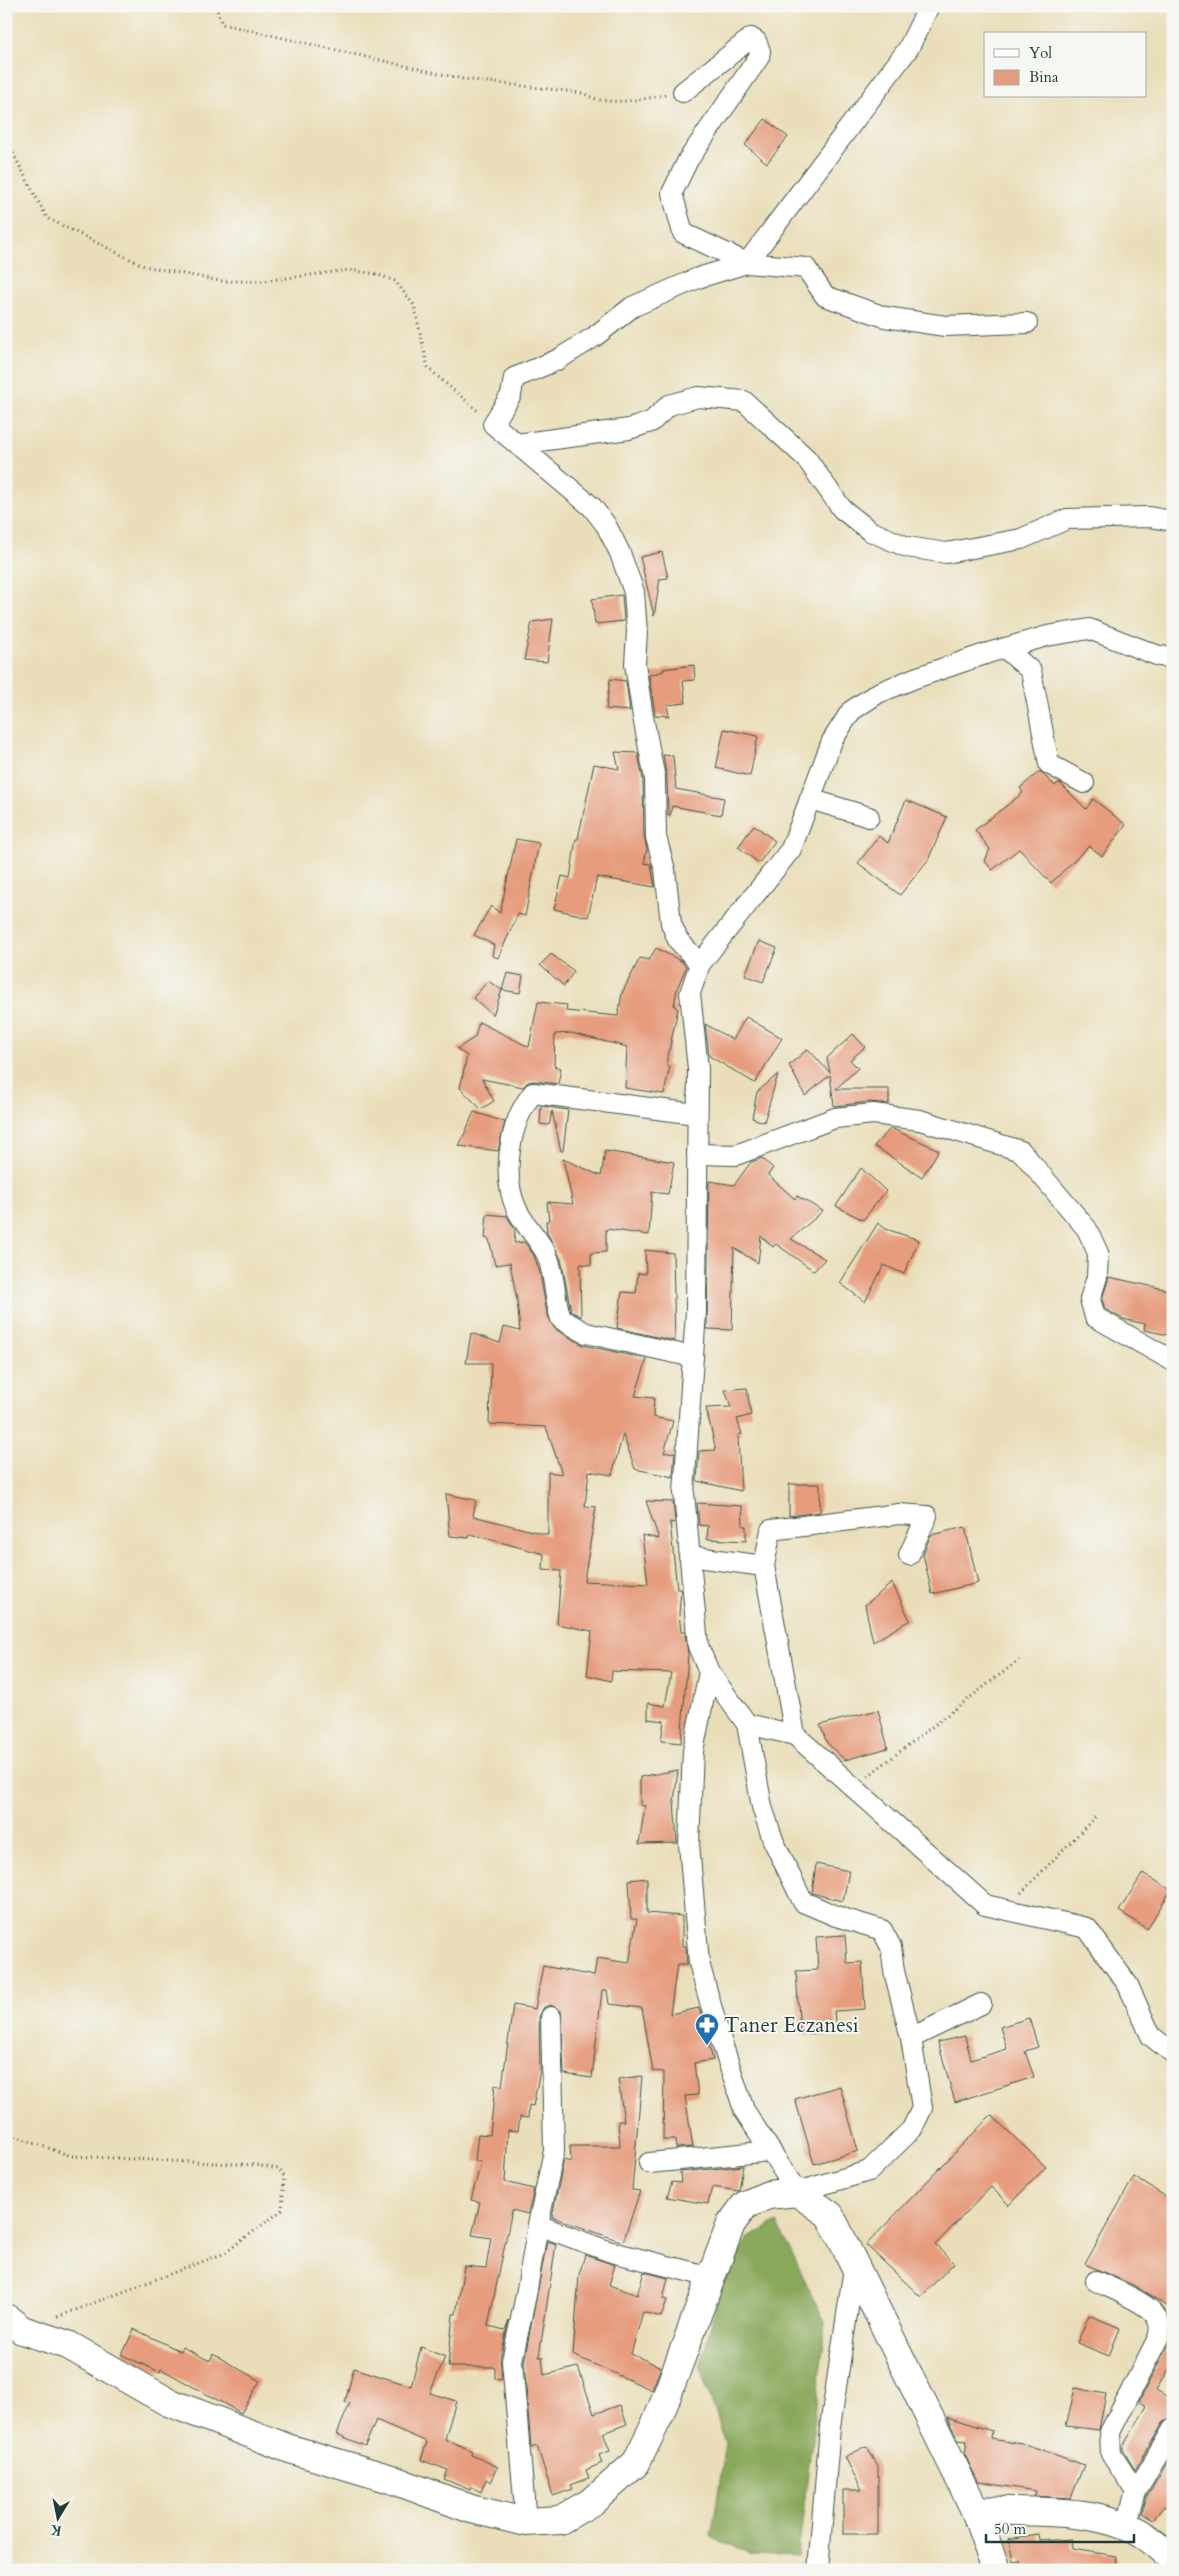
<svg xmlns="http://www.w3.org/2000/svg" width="1179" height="2576" viewBox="0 0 1179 2576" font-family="Cardo,serif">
  <rect width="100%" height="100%" fill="#f6f6f2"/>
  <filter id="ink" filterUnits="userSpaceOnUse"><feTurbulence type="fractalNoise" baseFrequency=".02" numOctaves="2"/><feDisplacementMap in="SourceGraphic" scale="10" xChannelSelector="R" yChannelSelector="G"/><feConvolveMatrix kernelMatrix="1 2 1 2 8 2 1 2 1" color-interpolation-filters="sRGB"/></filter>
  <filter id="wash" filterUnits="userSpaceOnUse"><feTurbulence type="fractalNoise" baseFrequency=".0096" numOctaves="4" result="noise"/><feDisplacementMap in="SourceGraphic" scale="20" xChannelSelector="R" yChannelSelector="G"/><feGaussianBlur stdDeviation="1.12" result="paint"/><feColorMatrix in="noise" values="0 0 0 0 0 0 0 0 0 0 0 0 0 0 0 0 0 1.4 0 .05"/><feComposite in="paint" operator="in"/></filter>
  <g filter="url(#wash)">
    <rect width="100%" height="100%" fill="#eadeba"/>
    <polygon fill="#8aa85b" stroke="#547248" points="777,2222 826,2324 798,2556 752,2554 711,2537 726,2443 700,2368 720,2290 747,2239"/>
    <g id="blocks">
      <g fill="#e69c7d">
        <polygon points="765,119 788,137 767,163 745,145"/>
        <polygon points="662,552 668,578 660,579 654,616 640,557"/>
        <polygon points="622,595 624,621 595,624 592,599"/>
        <polygon points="553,619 547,662 524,660 532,622"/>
        <polygon points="694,665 695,680 683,681 686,703 667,705 669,716 655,715 649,675 664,671 663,669"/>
        <polygon points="610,679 626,681 630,711 606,709"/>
        <polygon points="724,729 758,736 750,776 716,768"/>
        <polygon points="615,752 638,753 643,780 644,837 647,849 644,863 651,864 655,887 597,877 588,917 554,909 562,876 570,878 576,839 578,839 594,764 619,769"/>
        <polygon points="663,755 673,756 676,789 724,798 721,815 672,806 670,815 668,815 667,779"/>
        <polygon points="1040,771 1055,786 1058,783 1061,784 1086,809 1093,799 1126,825 1102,856 1089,846 1051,883 1019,849 992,870 985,861 990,849 975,830 1023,793 1020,788"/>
        <polygon points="906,800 947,817 928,860 900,895 858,863 879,836 888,843"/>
        <polygon points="754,825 775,841 759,863 738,847"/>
        <polygon points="516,839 539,843 525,916 518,914 498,958 492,956 494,945 474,935 491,906 500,913"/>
        <polygon points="759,941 777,948 763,982 745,975"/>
        <polygon points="656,948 681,961 686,967 677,989 674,1006 678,1009 666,1065 670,1066 664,1094 625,1088 627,1047 571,1033 555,1034 554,1066 561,1068 558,1084 534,1081 528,1082 523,1087 482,1079 494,1101 481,1109 460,1088 467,1056 457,1049 475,1037 479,1022 529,1047 538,1002 567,1005 566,1011 618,1016 622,993 640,958 649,960"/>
        <polygon points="551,954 574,971 564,986 540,965"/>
        <polygon points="507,973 523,976 520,993 502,990"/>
        <polygon points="488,981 502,990 493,1015 473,998"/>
        <polygon points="746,1017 782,1038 755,1083 709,1056 705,1024 733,1040"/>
        <polygon points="853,1034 865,1047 850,1060 858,1068 836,1089 889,1089 889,1104 870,1102 834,1106 830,1075 805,1096 789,1065 808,1049 830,1073 827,1058"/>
        <polygon points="778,1074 764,1122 752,1118 757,1092"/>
        <polygon points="541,1106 568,1110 563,1151 561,1151 552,1111 549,1125 540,1124"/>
        <polygon points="474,1112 505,1122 498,1151 459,1146"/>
        <polygon points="891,1128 939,1150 922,1177 874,1146"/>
        <polygon points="605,1151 674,1162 668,1194 652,1192 649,1235 606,1229 606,1252 591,1253 591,1265 580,1264 581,1317 571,1311 561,1259 547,1233 546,1221 549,1221 547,1202 573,1204 563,1159 601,1176"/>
        <polygon points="762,1158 773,1168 768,1175 795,1199 797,1196 823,1211 791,1239 825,1259 814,1271 776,1244 773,1247 761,1236 758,1263 734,1248 732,1330 707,1329 709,1181 734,1185 751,1162"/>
        <polygon points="861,1168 886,1191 863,1220 836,1206"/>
        <polygon points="487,1214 507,1216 515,1230 514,1243 524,1242 534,1255 540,1273 547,1314 555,1329 583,1345 647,1359 635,1396 654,1398 653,1417 673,1421 664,1453 675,1452 673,1477 635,1469 623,1434 612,1475 589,1471 585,1506 596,1507 584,1581 648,1584 642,1535 659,1539 646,1501 673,1502 675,1523 670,1522 677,1589 681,1589 679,1614 681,1632 685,1632 688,1654 681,1743 661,1741 664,1721 648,1719 648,1703 665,1706 671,1673 612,1671 611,1681 587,1675 592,1631 557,1624 561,1571 543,1570 544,1554 470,1534 469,1538 450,1536 446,1494 476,1500 473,1516 548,1535 548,1472 562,1474 546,1427 489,1424 491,1363 466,1363 471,1333 500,1343 504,1327 520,1331 517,1300 510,1263 495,1265 489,1239 485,1238"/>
        <polygon points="878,1223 886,1229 919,1240 904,1274 884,1265 865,1302 840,1283"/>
        <polygon points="645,1250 673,1253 675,1341 617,1328 622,1292 636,1293 638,1273 646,1274"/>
        <polygon points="1109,1277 1173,1291 1173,1336 1144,1330 1145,1324 1123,1319 1105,1309 1102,1299"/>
        <polygon points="747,1388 751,1415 737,1419 742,1434 738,1435 741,1491 697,1481 699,1451 716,1450 706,1408 731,1407 725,1390"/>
        <polygon points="789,1484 820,1484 820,1512 789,1516"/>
        <polygon points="697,1503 742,1506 743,1526 746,1526 746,1541 707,1539 708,1526 699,1525"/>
        <polygon points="965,1527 978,1583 932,1594 923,1554 931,1535"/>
        <polygon points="892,1583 910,1620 873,1642 865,1605"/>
        <polygon points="878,1710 888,1748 845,1760 827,1743 820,1725"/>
        <polygon points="678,1770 674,1801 677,1843 639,1844 645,1806 640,1805 640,1777"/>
        <polygon points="816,1864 849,1871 843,1901 812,1893"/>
        <polygon points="1143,1873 1171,1890 1147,1929 1119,1911"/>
        <polygon points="647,1878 647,1913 682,1916 682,1946 686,1946 687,1965 677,1965 670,2014 699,2008 713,2060 694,2063 698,2095 685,2096 693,2147 676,2148 675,2140 663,2140 664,2072 653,2071 642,2008 609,2004 607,1990 602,1990 592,2078 564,2074 561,2011 551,2005 544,2007 539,2017 540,2071 533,2106 529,2105 528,2118 520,2117 518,2131 508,2130 505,2182 534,2189 528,2214 512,2210 488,2326 505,2330 509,2320 500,2359 502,2380 495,2379 495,2367 448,2367 453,2314 456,2314 464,2266 486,2268 491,2238 472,2235 480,2202 471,2200 481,2162 475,2161 478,2134 490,2135 495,2085 502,2086 513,2005 535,2009 543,1966 594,1976 597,1958 629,1963 637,1919 631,1919 629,1880"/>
        <polygon points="845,1935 847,1963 862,1962 865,2009 834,2011 836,2032 800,2034 796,1971 818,1970 816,1937"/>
        <polygon points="1029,2018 1038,2047 1025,2051 1034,2077 955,2102 938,2042 965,2036 971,2060 1007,2049 1000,2027"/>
        <polygon points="642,2076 632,2190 640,2191 623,2242 552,2217 564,2160 571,2162 570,2146 620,2146 618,2121 624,2121 618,2079"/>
        <polygon points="840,2086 858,2151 814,2164 795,2099"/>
        <polygon points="991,2115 1046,2167 1009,2205 991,2187 935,2245 954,2263 921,2297 866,2245"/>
        <polygon points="743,2166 739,2191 712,2187 708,2204 667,2197 672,2182 681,2183 680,2172"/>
        <polygon points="1134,2177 1173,2201 1173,2310 1135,2286 1085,2264"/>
        <polygon points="547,2241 556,2244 539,2357 542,2357 544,2375 578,2367 594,2414 620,2405 627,2424 603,2433 610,2451 599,2455 602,2463 586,2470 589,2478 571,2485 573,2489 553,2496 537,2446 531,2448 524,2362"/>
        <polygon points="585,2255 615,2265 609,2285 637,2295 644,2272 668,2278 663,2299 667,2300 661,2317 643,2312 631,2354 661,2367 652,2390 573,2355 579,2275"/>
        <polygon points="1089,2315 1120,2328 1109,2356 1077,2343"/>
        <polygon points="134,2329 180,2351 182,2347 210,2361 213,2354 260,2381 241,2413 161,2369 160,2372 122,2355"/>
        <polygon points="1173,2329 1173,2363 1156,2390 1173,2400 1173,2417 1163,2423 1135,2470 1123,2450 1123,2446 1147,2406 1139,2401 1169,2343"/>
        <polygon points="421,2347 445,2357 430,2393 456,2401 445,2439 472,2451 471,2455 498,2467 491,2482 486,2479 481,2492 471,2487 470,2490 444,2479 448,2470 421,2460 427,2442 376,2420 365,2446 337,2434 350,2403 345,2402 354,2368 411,2386"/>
        <polygon points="1075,2388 1106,2394 1099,2430 1066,2426"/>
        <polygon points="947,2417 992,2431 991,2439 1028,2445 1084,2465 1071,2498 1034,2496 1036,2491 978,2482 965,2455 967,2441 958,2440"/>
        <polygon points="867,2446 878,2467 878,2534 843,2534 843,2490 862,2490 845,2457"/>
        <polygon points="1173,2453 1173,2512 1164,2506 1153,2520 1142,2513 1147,2497"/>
        <polygon points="1038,2534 1039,2541 1071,2539 1072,2549 1116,2556 1115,2570 1022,2570 1021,2561 1013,2562 1009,2539"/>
      </g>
    </g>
  </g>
  <g filter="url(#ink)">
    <use href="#blocks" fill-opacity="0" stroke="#3d5548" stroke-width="1"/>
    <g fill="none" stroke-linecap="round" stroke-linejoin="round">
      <g stroke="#3d5548" stroke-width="22">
        <g id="street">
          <polyline points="929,6 908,49 747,263 698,278 632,307 594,337 557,360 514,378 511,395 493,424 517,444 629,429 651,422 669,405 698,397 744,401 806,458 842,509 870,531 907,547 946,553 978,547 1021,539 1067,519 1149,517 1173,521"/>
          <polyline points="683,92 751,38 756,41 760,51 759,57 688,160 672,193 683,233 747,263 806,268 825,296 885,317 945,326 1027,323"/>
          <polyline points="517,444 592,507 606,525 620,553 634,592 637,632 635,664 643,717 655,779 656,837 665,870 671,923 678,940 700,964"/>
          <polyline points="1005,648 1031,671 1049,764 1084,783"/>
          <polyline points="810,799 869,817"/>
          <polyline points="697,1154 736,1155 835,1118 873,1114 920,1120 1021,1151 1087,1229 1098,1253 1097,1277 1090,1299 1095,1317 1173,1361"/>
          <path d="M693,1357L586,1333L561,1319C554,1298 555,1275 547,1255C539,1239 525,1226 517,1210C501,1176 509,1122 533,1093L696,1114"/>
          <polyline points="689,1556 764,1566 795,1735 985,1905 1087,1928 1128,1985 1151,2036 1173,2053"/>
          <polyline points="764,1566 771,1530 899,1514 927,1516 909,1555"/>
          <polyline points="709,1672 693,1751 689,1844 699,1963 719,2034 744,2110 797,2192 869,2171 912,2129 922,2108 911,2038 894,1971 891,1947 882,1930 836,1916 803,1902 773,1840 762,1807 747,1724 709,1672 698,1646 684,1493 696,1311 698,1069 690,993 700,964 791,849 832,741 851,711 878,693 915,678 988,653 1047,636 1089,629 1159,656 1173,657"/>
          <polyline points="747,1724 795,1735"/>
          <polyline points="911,2038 981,2004"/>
          <polyline points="649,2163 771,2151"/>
          <polyline points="538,2225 608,2251 711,2277"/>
          <path d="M1096,2281C1112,2289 1150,2303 1157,2318C1161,2325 1160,2331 1158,2338L1110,2432L1111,2454L1136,2492"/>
          <polyline points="526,2522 512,2361 526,2295 538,2225 554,2151 551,2017"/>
          <polyline points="1126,2526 1136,2492 1173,2429"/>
          <polyline points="818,2570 830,2427 854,2268"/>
        </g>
      </g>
      <g stroke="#3d5548" stroke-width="30">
        <g id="secondary">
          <polyline points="6,2318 22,2330 68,2345 168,2402 290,2449 391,2479 471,2509 526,2522 560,2520 593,2501 636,2463 660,2414 731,2224 745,2205 768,2195 797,2192 830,2215 975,2510 996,2570"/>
          <path d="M975,2510C1026,2513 1099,2506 1143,2535C1154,2542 1163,2551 1173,2559"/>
        </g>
      </g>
      <g stroke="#3d5548" stroke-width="3" stroke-dasharray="1 4" stroke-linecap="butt">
        <path d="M216,6L222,24L463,79L583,93C606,108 640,99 666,95"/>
        <polyline points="6,140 47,218 144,266 220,281 264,281 349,270 376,274 395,281 414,305 428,368 478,411"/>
        <polyline points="868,1776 1019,1660"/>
        <polyline points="1021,1893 1097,1815"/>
        <polyline points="6,2133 71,2156 256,2165 279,2169 284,2176 282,2210 225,2253 57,2317"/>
      </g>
      <use href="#street" stroke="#fff" stroke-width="20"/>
      <use href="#secondary" stroke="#fff" stroke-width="28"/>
    </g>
  </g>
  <defs>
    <g id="pharmacy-pin" transform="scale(1.25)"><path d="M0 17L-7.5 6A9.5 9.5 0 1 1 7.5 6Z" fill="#1f6fb2" stroke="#f6f6f2"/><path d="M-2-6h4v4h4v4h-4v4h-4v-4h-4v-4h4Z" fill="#fff"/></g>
  </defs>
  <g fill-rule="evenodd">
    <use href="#pharmacy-pin" x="707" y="2025"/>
  </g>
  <g text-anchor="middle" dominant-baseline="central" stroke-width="4" stroke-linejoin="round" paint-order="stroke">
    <g font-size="21" fill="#1f3d34" stroke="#f6f6f2" text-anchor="start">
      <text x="724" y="2025">Taner Eczanesi</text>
    </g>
  </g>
  <rect width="1179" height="2576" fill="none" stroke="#f6f6f2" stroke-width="25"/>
  <rect x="984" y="32" width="162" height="65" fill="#f6f6f2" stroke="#a0aca6"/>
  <rect x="994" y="49" width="25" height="8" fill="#ffffff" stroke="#a0aca6"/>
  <text x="1029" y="58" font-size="15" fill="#1f3d34">Yol</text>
  <rect x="994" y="70" width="25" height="15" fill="#e69c7d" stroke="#a0aca6"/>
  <text x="1029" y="82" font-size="15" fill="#1f3d34">Bina</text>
  <g transform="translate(58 2518) rotate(190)" stroke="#f6f6f2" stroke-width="4" paint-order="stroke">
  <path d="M0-4L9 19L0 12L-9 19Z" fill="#1f3d34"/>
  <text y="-8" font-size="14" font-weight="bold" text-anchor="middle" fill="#1f3d34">K</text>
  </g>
  <path d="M986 2534v8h148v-8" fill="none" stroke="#1f3d34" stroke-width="2.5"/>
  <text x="994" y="2534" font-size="15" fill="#1f3d34" stroke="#f6f6f2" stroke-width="4" paint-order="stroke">50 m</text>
</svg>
